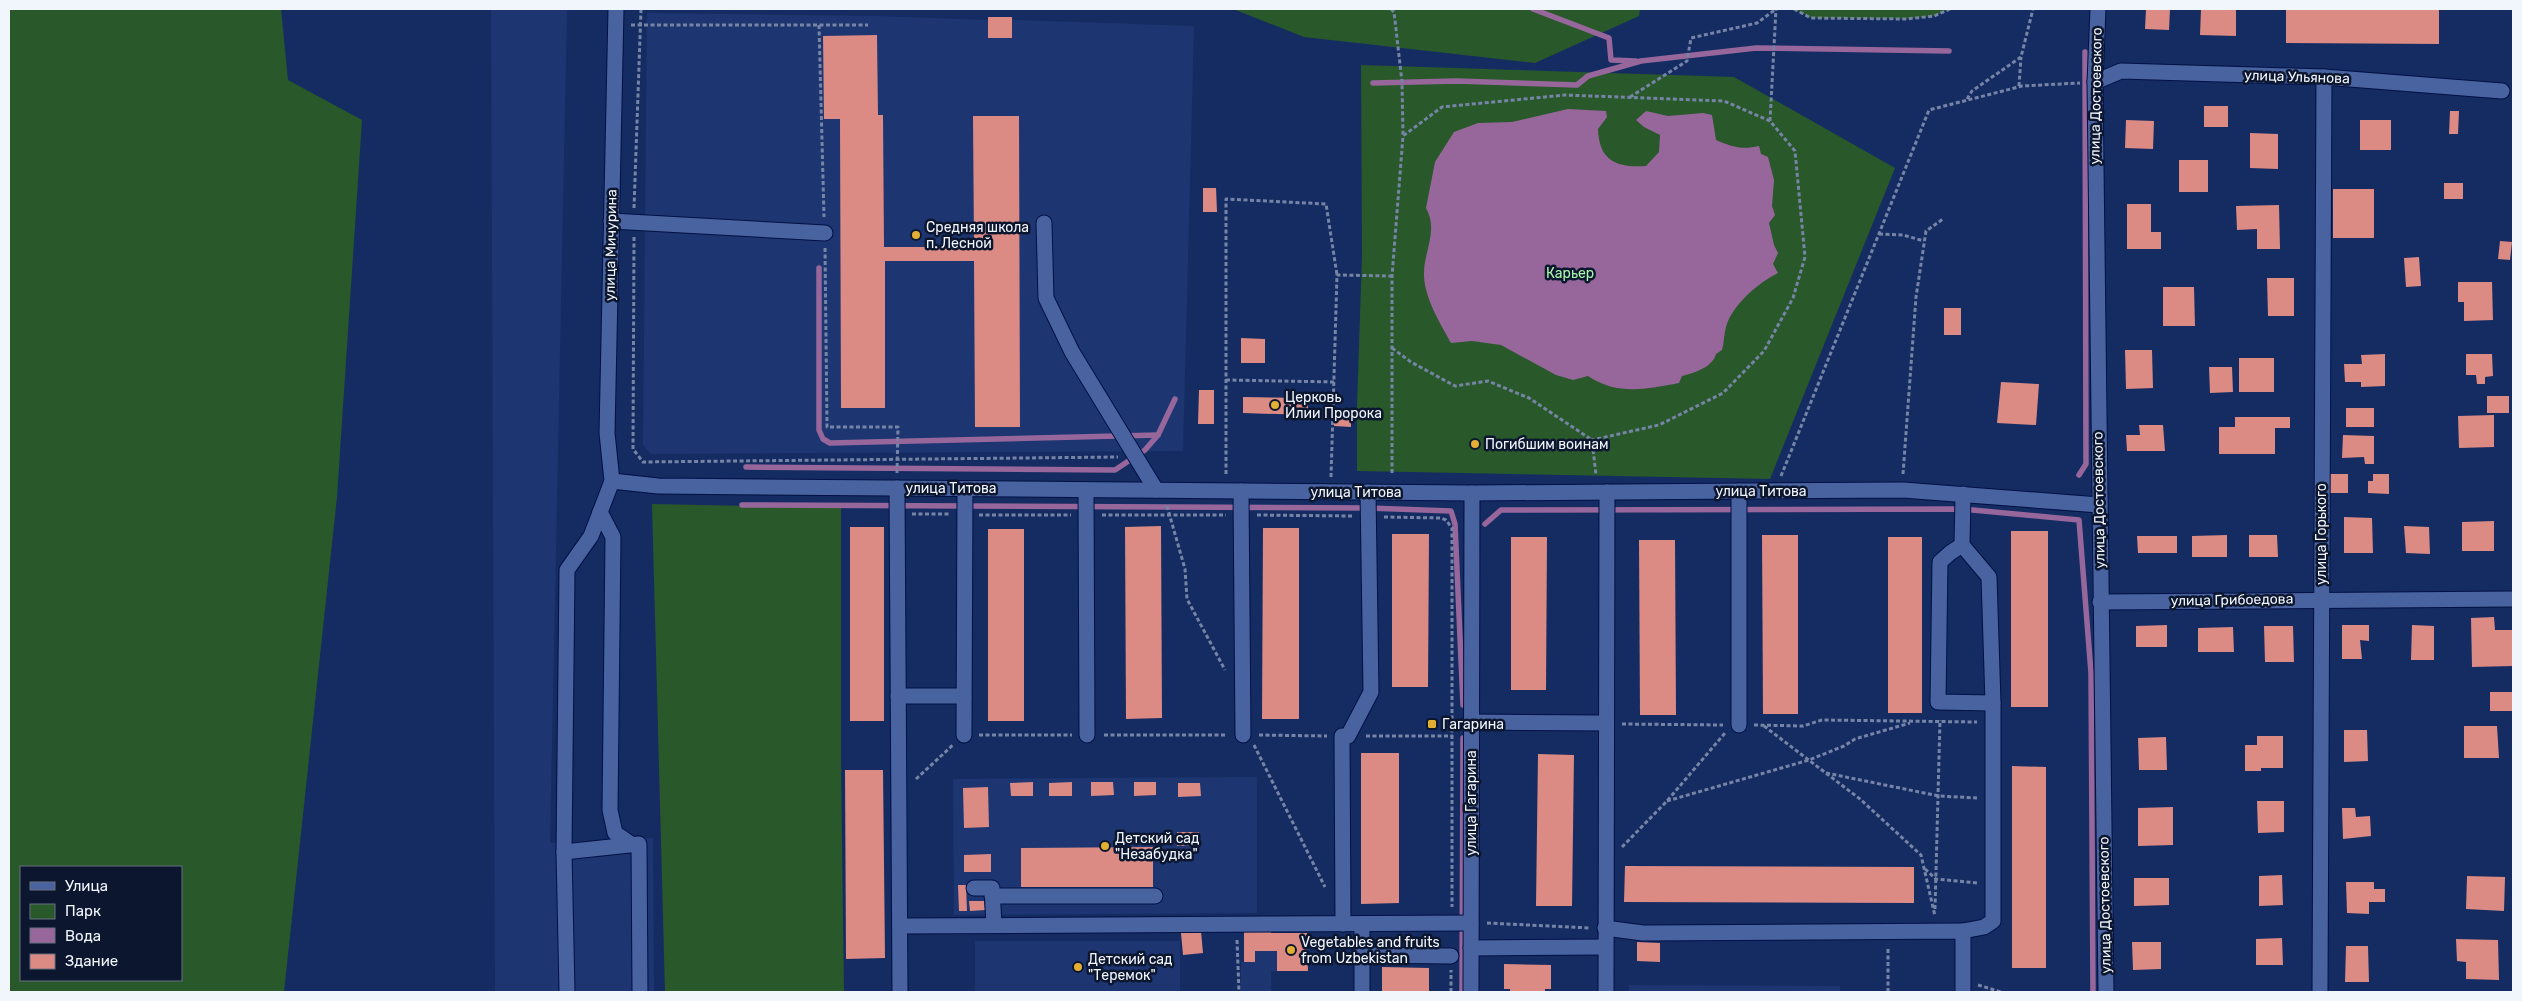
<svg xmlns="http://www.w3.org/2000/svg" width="2522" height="1001" viewBox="0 0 2522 1001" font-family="Rubik,sans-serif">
  <rect width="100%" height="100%" fill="#152c62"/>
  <g fill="#1d3672">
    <polygon points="491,9 567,9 550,843 653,838 654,992 495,992"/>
    <polygon points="647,13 877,16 988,20 988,17 1012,17 1013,20 1194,26 1183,451 651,454 643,445"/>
    <polygon points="1257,777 1257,913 954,915 953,779"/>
    <rect x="975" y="941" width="205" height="51"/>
    <polygon points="1255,951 1277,951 1277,971 1271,971 1271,992 1241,992 1241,962 1255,961"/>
    <polygon points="1629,985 1840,986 1840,992 1629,992"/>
  </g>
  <g fill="#29582b" fill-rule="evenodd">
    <path d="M9,9H281L288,80L362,120L337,497L284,992H9ZM181,867V980H21V867Z"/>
    <polygon points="1233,9 1640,9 1639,16 1535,63 1304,37"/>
    <polygon points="1794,9 1950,9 1934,16 1907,19 1811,18"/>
    <polygon points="1361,65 1734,77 1895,168 1770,479 1357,471 1357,407 1362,255"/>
    <polygon points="652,504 841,508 841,761 844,992 665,992"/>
  </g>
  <path fill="#97679b" d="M1568,109L1606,111L1607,117L1598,129C1599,161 1617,168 1646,166L1659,152L1660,135L1644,127L1636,120L1646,111L1668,116L1703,113L1712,115L1716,140C1732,147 1742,150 1759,146L1761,154L1768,157L1774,180L1772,206L1775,215L1769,223L1774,245L1778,253L1773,264L1778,273C1758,283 1732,305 1726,327C1724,334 1724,343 1722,350L1716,354C1713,367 1694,373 1682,376L1679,383C1646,389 1618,396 1588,376L1573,380L1556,375L1501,345L1472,341L1451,343C1440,323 1425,299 1424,276C1423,252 1439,231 1426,208L1435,162L1454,132L1478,123L1512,122Z"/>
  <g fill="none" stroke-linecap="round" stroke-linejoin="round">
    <g stroke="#97679b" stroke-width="5.5">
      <polyline points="1533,9 1609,38 1611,60 1636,61"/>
      <polyline points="1373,83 1456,81 1577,85 1588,76 1641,61 1756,48 1949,51"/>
      <polyline points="819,268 819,430 823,439 830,443 1158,435"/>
      <polyline points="746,467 1115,470 1145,450 1158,435 1175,399"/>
      <polyline points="2079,475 2086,464 2085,52"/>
      <polyline points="742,505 1368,508 1451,511 1455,524 1463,705"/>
      <polyline points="1485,524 1501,510 1962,509 2079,520 2091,673 2093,992"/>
      <polyline points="1462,992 1463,738"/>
    </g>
  </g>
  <g fill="#dc8a84">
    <polygon points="2146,9 2170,9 2169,30 2145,29"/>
    <polygon points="2201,9 2236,9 2236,36 2200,35"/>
    <polygon points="2286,9 2439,9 2439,44 2286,43"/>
    <rect x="988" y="17" width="24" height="21"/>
    <polygon points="877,35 878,115 883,115 884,247 974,247 973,116 1019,116 1020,427 975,427 974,261 885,261 885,408 841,408 840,119 824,119 823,36"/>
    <rect x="2204" y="106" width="24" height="21"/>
    <polygon points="2450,111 2459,111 2458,134 2449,134"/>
    <polygon points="2126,120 2154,121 2153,149 2125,148"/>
    <rect x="2360" y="120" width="31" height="30"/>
    <polygon points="2250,133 2278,134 2278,169 2250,168"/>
    <rect x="2179" y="160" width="29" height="32"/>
    <rect x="2444" y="183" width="19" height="16"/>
    <polygon points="1203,188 1216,188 1217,212 1203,212"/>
    <rect x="2333" y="189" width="41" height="49"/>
    <polygon points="2127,204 2151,204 2151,232 2161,232 2161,249 2127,249"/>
    <polygon points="2279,205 2280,249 2257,249 2257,229 2237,230 2236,206"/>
    <polygon points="2500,241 2512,242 2510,260 2498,259"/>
    <polygon points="2419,257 2421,286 2406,287 2404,258"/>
    <polygon points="2267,278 2294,278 2294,316 2268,316"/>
    <polygon points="2458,282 2492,282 2493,320 2464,321 2464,302 2458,302"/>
    <polygon points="2163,287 2194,287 2195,326 2163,326"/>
    <rect x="1944" y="308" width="17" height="27"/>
    <polygon points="1241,338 1265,339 1265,363 1241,363"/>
    <polygon points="2125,350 2152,350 2153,388 2126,389"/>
    <polygon points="2385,354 2385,386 2361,387 2361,382 2345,382 2344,364 2362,364 2361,355"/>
    <polygon points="2466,354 2492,354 2493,376 2485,377 2485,384 2477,384 2476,375 2466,375"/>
    <rect x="2239" y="358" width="35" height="34"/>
    <polygon points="2209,367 2232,367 2233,392 2210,393"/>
    <polygon points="2001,382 2039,384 2036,425 1997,423"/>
    <polygon points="1199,390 1214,390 1214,424 1198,424"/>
    <rect x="2487" y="396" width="22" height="17"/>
    <polygon points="1243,397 1308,398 1308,415 1243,413"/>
    <rect x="2346" y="408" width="28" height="19"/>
    <polygon points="1334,412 1351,413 1351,427 1334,426"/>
    <polygon points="2494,415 2494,447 2459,448 2458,416"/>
    <polygon points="2235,417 2290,417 2290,428 2275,428 2275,454 2219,454 2219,427 2235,427"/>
    <polygon points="2139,425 2163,425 2165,451 2127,451 2126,435 2140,435"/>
    <polygon points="2343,435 2374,436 2374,464 2365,464 2364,457 2342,458"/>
    <rect x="2329" y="474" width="19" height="19"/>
    <polygon points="2373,474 2389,474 2389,494 2368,493 2368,481 2373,481"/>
    <polygon points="2344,517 2372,518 2373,553 2344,553"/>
    <polygon points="2494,521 2494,551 2462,551 2462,522"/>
    <polygon points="1161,526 1162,718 1126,719 1125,527"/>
    <polygon points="2404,526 2429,527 2430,554 2406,553"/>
    <rect x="850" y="527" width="34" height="194"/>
    <polygon points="1263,528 1299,528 1299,719 1262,719"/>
    <rect x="988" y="529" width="36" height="192"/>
    <rect x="2011" y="531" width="37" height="176"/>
    <polygon points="1392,534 1429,534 1428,687 1392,687"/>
    <polygon points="1762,535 1798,535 1798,714 1763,714"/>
    <polygon points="2227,535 2227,557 2192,557 2192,536"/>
    <polygon points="2249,535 2277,535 2278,557 2249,557"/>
    <polygon points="2137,536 2177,536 2177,553 2138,553"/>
    <polygon points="1511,537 1547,537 1546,690 1511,690"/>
    <rect x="1888" y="537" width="34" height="176"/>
    <polygon points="1639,540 1675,540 1676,715 1640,715"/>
    <polygon points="2494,617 2495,630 2512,630 2513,666 2472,667 2471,618"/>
    <polygon points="2167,625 2167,647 2136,647 2136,626"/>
    <polygon points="2342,625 2369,625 2369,641 2360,640 2362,659 2342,659"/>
    <polygon points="2412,625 2434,626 2434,660 2411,660"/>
    <polygon points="2264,626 2293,626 2294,662 2265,662"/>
    <polygon points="2233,627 2234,652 2198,652 2198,628"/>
    <rect x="2490" y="692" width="23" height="19"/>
    <polygon points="2464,726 2497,726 2499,758 2464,758"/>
    <polygon points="2344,730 2367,730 2368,761 2344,762"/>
    <polygon points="2257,736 2283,736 2283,768 2261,768 2261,771 2245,771 2245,745 2257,745"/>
    <polygon points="2166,737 2167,770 2139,770 2138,738"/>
    <polygon points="1361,753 1399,753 1399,903 1361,904"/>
    <polygon points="1538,754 1574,755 1572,906 1536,906"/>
    <polygon points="2012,766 2046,767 2046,968 2012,968"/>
    <polygon points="845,770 883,770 885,958 846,959"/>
    <polygon points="1033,782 1033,796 1011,796 1010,783"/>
    <polygon points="1072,782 1072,796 1049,796 1049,783"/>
    <polygon points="1091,782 1113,782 1114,795 1091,796"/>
    <polygon points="1134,782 1156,782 1156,795 1134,796"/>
    <polygon points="1178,783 1200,783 1201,796 1178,797"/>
    <polygon points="988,787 989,827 964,828 963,788"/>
    <polygon points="2257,801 2284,801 2284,832 2258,833"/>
    <polygon points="2173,807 2173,845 2138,846 2138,808"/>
    <polygon points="2342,808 2355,808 2356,817 2370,816 2371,836 2343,839"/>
    <polygon points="1177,832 1199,832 1200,845 1177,846"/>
    <polygon points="1153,847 1153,887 1021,887 1021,848"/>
    <polygon points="991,854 991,872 964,872 964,855"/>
    <polygon points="1625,866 1914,867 1914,903 1624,902"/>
    <polygon points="2282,875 2283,905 2259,906 2259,876"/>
    <polygon points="2467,876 2505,877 2504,911 2466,909"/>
    <polygon points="2134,878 2169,878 2169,905 2134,906"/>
    <polygon points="2346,882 2374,882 2374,889 2385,889 2385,902 2369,902 2369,914 2347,913"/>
    <polygon points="958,885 966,885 967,911 959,911"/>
    <polygon points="969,901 984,901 985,910 970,911"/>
    <polygon points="1244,929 1271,929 1271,933 1307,933 1308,971 1277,971 1277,951 1255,951 1255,962 1244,962"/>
    <polygon points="1201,931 1203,953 1183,955 1181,933"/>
    <polygon points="2282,938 2283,965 2256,965 2256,939"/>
    <polygon points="2456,939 2498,940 2499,980 2466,979 2466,962 2457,961"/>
    <polygon points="1637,942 1660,943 1660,962 1637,961"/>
    <polygon points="2132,942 2161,942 2161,969 2133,970"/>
    <polygon points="2346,946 2368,946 2369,982 2345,982"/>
    <polygon points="1504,964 1551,965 1551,989 1545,989 1545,992 1510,992 1510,989 1504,989"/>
    <polygon points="1382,967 1429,968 1429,992 1382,992"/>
  </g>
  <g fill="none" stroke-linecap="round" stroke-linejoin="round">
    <g stroke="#021045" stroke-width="17">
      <g id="minor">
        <polyline points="2098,9 2095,82 2106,992"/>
        <polyline points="2095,82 2121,71 2324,77 2502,91"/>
        <polyline points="611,221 825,233"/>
        <polyline points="1044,223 1046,298 1072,352 1156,490"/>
        <polyline points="612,481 658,486 1472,493 1903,490 2099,505"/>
        <polyline points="897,488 900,992"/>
        <polyline points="1086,490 1087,735"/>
        <polyline points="1241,491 1243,735"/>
        <polyline points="1739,491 1739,725"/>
        <polyline points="600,512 613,537 610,810 615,833 631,844"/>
        <polyline points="1962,545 1950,553 1940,562 1938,702 1993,703"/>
        <polyline points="2100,602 2513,599"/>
        <polyline points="898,696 964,696"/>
        <polyline points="1472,722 1606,723"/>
        <polyline points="964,735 965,489"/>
        <polyline points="1342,736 1343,924"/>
        <polyline points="1348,736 1371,692 1368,492"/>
        <polyline points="564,852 639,844 640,992"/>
        <polyline points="974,888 992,888 994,925"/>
        <polyline points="992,896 1155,896"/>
        <polyline points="1362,924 1362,992"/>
        <polyline points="900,926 1471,923"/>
        <polyline points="1605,928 1643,933 1963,931 1963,992"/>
        <polyline points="1963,931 1984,927 1993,921 1993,703 1989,577 1962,545 1963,494"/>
        <polyline points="1471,948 1605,947"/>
        <polyline points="1362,955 1451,956"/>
        <polyline points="567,992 564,852 567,570 591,536 612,481 607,433 616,9"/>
        <polyline points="1471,992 1472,493"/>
        <polyline points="1606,992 1607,492"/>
        <polyline points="2320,992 2324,77"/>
      </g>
    </g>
    <g stroke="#7685a6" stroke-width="3" stroke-dasharray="4 2.5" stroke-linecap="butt">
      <polyline points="1391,9 1394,12 1402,82 1403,135"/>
      <polyline points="1794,9 1811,18 1907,19 1934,16 1950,9"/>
      <polyline points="631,25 868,25"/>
      <polyline points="819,25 824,217"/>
      <polyline points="2019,86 2021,57"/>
      <polyline points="1630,97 1687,61 1691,38 1757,23 1776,9"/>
      <polyline points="1967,99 1972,91 2021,57 2033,9"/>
      <polyline points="1770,121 1776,9"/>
      <polyline points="634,208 641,9"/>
      <polyline points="1879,234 1903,235 1924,241"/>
      <polyline points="634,237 633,449 643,462 1118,457"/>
      <polyline points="825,248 827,427 898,427 897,473"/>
      <polyline points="1392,348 1411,362 1455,386 1488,381 1529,398 1592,440"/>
      <polyline points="1226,380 1335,382"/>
      <polyline points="1392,473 1392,276 1403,136 1442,107 1565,95 1724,101 1770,121 1795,151 1805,257 1793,298 1764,351 1723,393 1659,425 1592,440 1596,475"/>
      <polyline points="1226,474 1226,199 1326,204 1337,275"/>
      <polyline points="1903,474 1916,297 1926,231 1943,219"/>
      <polyline points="1781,476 1929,110 2022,86 2080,83"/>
      <polyline points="1331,477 1337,275 1392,276"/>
      <polyline points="1167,506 1185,569 1187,599 1225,670"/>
      <polyline points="912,514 951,514"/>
      <polyline points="979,515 1071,515"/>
      <polyline points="1102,515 1226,515"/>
      <polyline points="1257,515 1353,516"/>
      <polyline points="1384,517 1441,518 1446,520 1452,528 1452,907"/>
      <polyline points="1622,724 1723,725"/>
      <polyline points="1754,725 1803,726 1822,720 1977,722"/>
      <polyline points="1764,726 1860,799 1921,855 1935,916"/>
      <polyline points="979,735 1072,735"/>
      <polyline points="1104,735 1227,735"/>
      <polyline points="1259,735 1327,736"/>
      <polyline points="1366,736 1453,736"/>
      <polyline points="1254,745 1325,887"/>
      <polyline points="1826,773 1939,796 1977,798"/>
      <polyline points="916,779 954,744"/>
      <polyline points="1667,801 1809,760 1844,746 1855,739 1910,723"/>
      <polyline points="1622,847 1667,801 1725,733"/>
      <polyline points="1925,869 1936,879 1977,883"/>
      <polyline points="1935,909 1940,720"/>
      <polyline points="1487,923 1590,928"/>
      <polyline points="1237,940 1239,992"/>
      <polyline points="1978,985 2001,992"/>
      <polyline points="1451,992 1451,970"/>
      <polyline points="1888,992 1888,948"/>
    </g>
    <use href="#minor" stroke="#48639f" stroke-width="15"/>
  </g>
  <g fill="#e2af34" stroke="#0c172f" stroke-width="2">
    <circle cx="916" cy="235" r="5"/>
    <circle cx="1275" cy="405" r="5"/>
    <circle cx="1475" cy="444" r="5"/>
    <rect x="1427" y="719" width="10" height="10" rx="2.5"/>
    <circle cx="1105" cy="846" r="5"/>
    <circle cx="1291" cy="950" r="5"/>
    <circle cx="1078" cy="967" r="5"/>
  </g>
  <g text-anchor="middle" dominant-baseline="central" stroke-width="5" stroke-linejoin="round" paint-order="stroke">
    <g font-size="14" fill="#f1f5fc" stroke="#0c172f">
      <text transform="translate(2297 77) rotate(2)">улица Ульянова</text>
      <text transform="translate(2096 96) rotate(-89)">улица Достоевского</text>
      <text transform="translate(611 245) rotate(-89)">улица Мичурина</text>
      <text x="951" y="488">улица Титова</text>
      <text x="1761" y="491">улица Титова</text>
      <text x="1356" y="492">улица Титова</text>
      <text transform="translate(2099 500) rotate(-91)">улица Достоевского</text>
      <text transform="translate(2321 534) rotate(-90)">улица Горького</text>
      <text transform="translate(2232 600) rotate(-1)">улица Грибоедова</text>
      <text transform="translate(1471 803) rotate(-90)">улица Гагарина</text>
      <text transform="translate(2105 905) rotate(-91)">улица Достоевского</text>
    </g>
    <g font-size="14" fill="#f1f5fc" stroke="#0c172f" text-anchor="start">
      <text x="926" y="227">Средняя школа<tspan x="926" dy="16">п. Лесной</tspan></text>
      <text x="1285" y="397">Церковь<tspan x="1285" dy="16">Илии Пророка</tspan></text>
      <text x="1485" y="444">Погибшим воинам</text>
      <text x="1442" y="724">Гагарина</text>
      <text x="1115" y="838">Детский сад<tspan x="1115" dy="16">"Незабудка"</tspan></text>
      <text x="1301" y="942">Vegetables and fruits<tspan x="1301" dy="16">from Uzbekistan</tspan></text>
      <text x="1088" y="959">Детский сад<tspan x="1088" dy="16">"Теремок"</tspan></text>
    </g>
    <g font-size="14" fill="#aaf6aa" stroke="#0c172f">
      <text x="1570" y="273">Карьер</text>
    </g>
  </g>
  <rect width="2522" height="1001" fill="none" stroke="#f1f5fc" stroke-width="20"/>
  <rect x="20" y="866" width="162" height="115" fill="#0c172f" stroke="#687081"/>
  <rect x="30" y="882" width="25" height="8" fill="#48639f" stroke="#687081"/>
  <text x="65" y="891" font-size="15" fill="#f1f5fc">Улица</text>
  <rect x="30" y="904" width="25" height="15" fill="#29582b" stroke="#687081"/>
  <text x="65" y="916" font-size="15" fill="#f1f5fc">Парк</text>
  <rect x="30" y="928" width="25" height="15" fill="#97679b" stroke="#687081"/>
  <text x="65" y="941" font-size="15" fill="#f1f5fc">Вода</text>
  <rect x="30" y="954" width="25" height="15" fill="#dc8a84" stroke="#687081"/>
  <text x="65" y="966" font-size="15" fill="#f1f5fc">Здание</text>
</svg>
